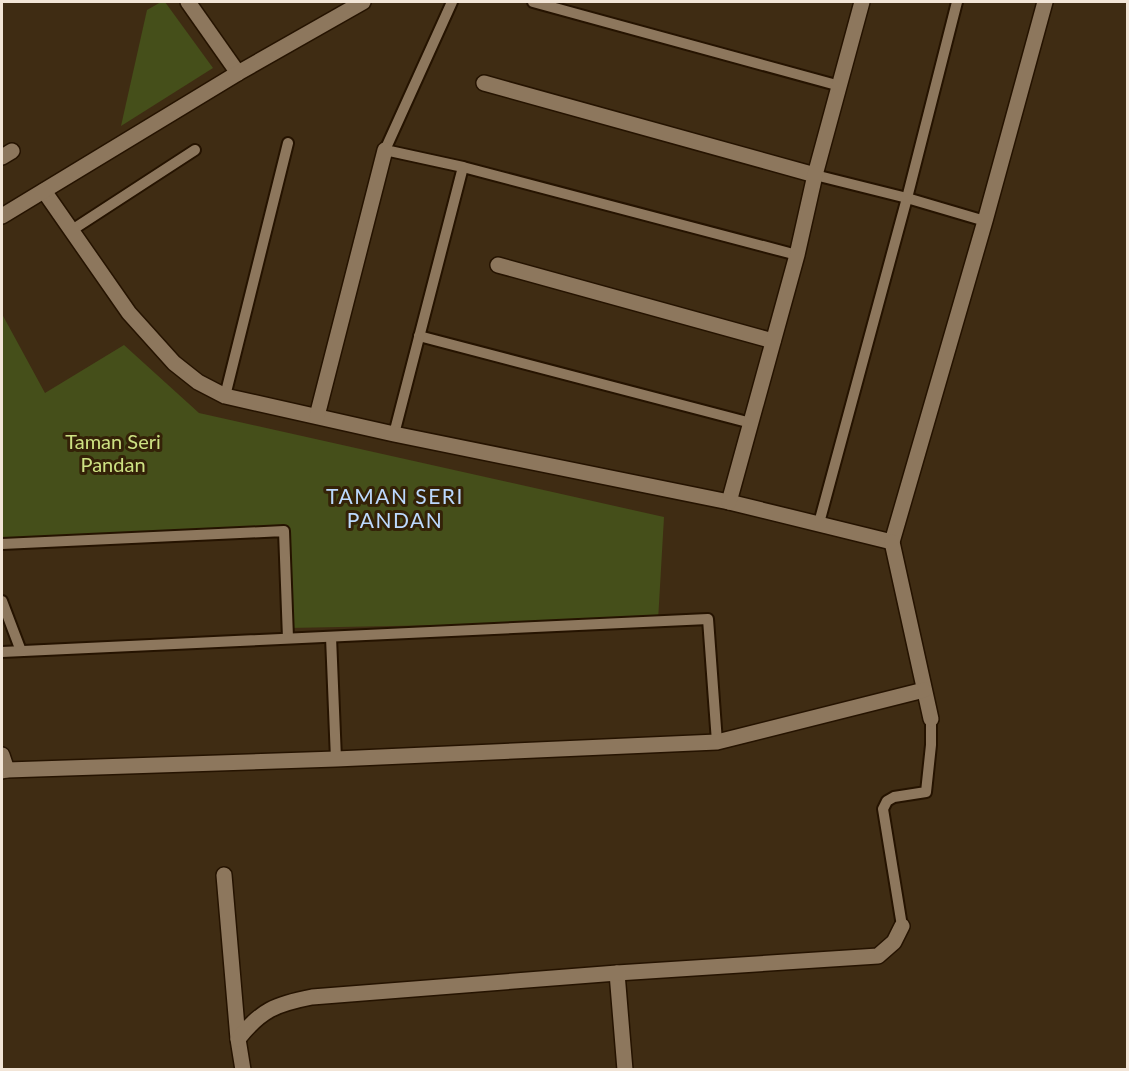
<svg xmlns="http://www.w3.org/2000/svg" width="1129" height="1071" viewBox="0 0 1129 1071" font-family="Lato,sans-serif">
  <rect width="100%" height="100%" fill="#3f2c13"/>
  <g fill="#454f1a">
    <polygon points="161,2 165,2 213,68 121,126 147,10"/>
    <polygon points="2,314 45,393 124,345 199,413 664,517 658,621 288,628 284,532 2,544"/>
  </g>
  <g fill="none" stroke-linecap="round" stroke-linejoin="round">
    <g stroke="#251300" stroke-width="14">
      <g id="lane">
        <polyline points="533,2 840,86"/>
        <polyline points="463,167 797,255"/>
        <polyline points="815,175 907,198 985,221"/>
        <polyline points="72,230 195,150"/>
        <polyline points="419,336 751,423"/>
        <polyline points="225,396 288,143"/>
        <polyline points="394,434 463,167 385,150 452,2"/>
        <polyline points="819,523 907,198 957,2"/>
        <polyline points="2,544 284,531 288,638"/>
        <polyline points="2,601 21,651"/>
        <polyline points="331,637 336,759"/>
        <polyline points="2,652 708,619 717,742"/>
        <polyline points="902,926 883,809 887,801 894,797 926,792 931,745 931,719"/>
      </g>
    </g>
    <g stroke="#251300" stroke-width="18">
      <g id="street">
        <polyline points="188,2 238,73"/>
        <polyline points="484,83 815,175"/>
        <polyline points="2,157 12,151"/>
        <polyline points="44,191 129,313 174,363 198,382 225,396 394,434 729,502 892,542 985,221 1045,2"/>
        <polyline points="2,216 238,73 363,2"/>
        <polyline points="498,265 773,341"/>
        <polyline points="317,416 385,150"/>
        <polyline points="729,502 797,255 815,175 862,2"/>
        <polyline points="892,542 931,719"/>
        <polyline points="2,755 7,770"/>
        <polyline points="2,771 7,770 336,759 717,742 924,690"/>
        <polyline points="224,875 238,1039 243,1070"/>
        <polyline points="617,973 625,1070"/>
        <path d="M238,1039C261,1010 276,1004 312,997L617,973L878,956L894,942L902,926"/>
      </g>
    </g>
    <use href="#lane" stroke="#8d775d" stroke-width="10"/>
    <use href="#street" stroke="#8d775d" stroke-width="15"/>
  </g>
  <g text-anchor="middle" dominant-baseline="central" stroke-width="6" stroke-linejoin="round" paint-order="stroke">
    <g font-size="20" fill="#cde182" stroke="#342208">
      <text x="113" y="441">Taman Seri<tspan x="113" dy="23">Pandan</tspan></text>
    </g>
    <g font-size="21" letter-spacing="1.5" fill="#bcd9fe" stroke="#342208">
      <text x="395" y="495">TAMAN SERI<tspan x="395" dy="24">PANDAN</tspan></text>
    </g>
  </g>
  <rect width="1129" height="1071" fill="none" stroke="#f2e5d7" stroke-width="6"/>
</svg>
